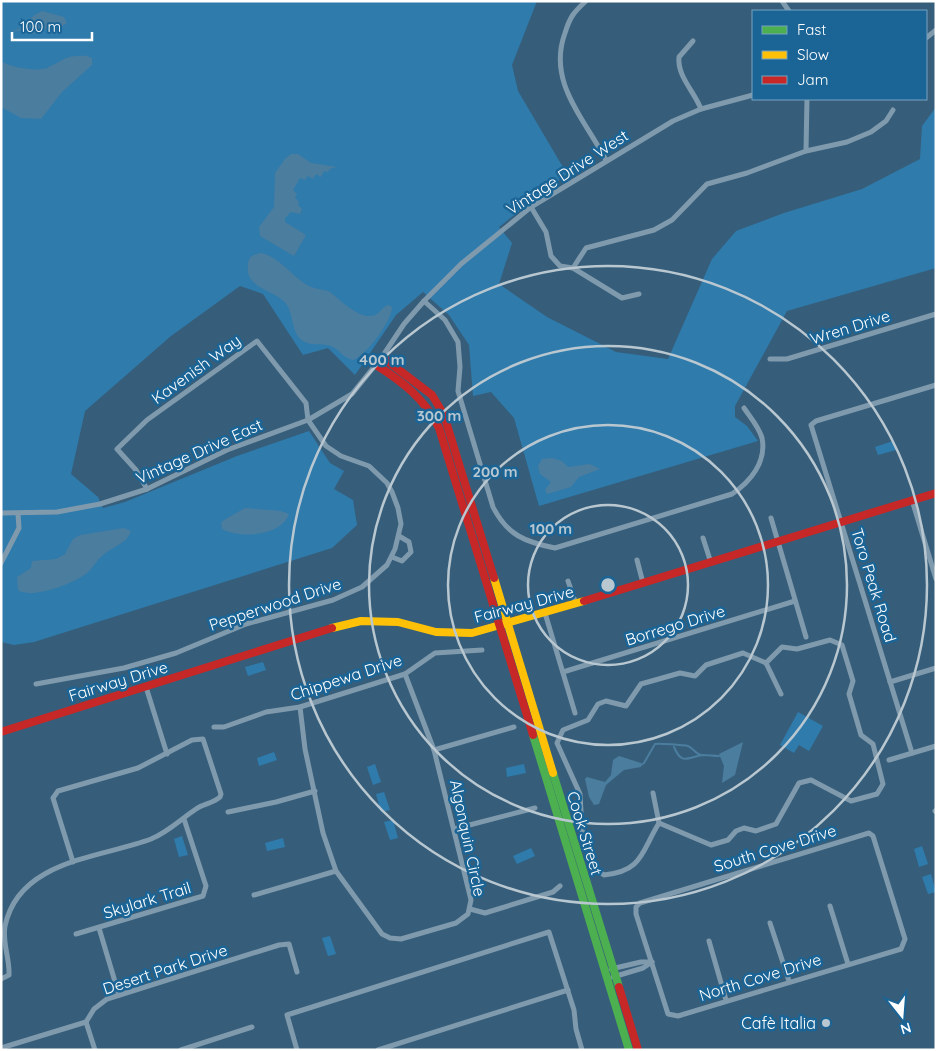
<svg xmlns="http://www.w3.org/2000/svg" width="937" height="1051" viewBox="0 0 937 1051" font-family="Quicksand,sans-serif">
  <rect width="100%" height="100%" fill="#365e7a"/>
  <g fill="#2f7bac">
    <polygon points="1,1 537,1 512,65 518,91 567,174 499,227 512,243 499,284 547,317 616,352 668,359 712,259 736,231 784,213 862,189 920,159 922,126 936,107 936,268 787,311 735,406 735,417 747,426 758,441 539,506 514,418 491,392 473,396 469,345 449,315 423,292 396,315 355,375 328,348 303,355 263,294 240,286 171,336 85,411 71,474 98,497 103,508 125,502 237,456 309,431 330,463 344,471 334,489 353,500 357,525 332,548 34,642 14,645 1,642"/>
    <polygon points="893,441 896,450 878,455 875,447"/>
    <polygon points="263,662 266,670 248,676 245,667"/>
    <polygon points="798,712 823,726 809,751 799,745 794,753 780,745"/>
    <polygon points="274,752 277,760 259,766 257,758"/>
    <polygon points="375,764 381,782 373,785 367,767"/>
    <polygon points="524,764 526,773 507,777 506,768"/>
    <polygon points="384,792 390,810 381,812 376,794"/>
    <polygon points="393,820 398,838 390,840 384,822"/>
    <polygon points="182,836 188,855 179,857 174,839"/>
    <polygon points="283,838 285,847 267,851 265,843"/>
    <polygon points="922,846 928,864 919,867 914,849"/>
    <polygon points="531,848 535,856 517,864 513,856"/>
    <polygon points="931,874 936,892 928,894 922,877"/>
    <polygon points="330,936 336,954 328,956 322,938"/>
  </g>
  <g fill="#4b7d9f">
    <polygon points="42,11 64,17 67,23 57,30 48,28 32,34 21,30 10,32 26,26 33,16"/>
    <path d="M87,56L92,58V65L62,92L41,119L21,118L1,107V61C9,67 37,72 47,68C65,60 65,55 87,56Z"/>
    <polygon points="291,154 298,154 311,163 337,167 330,169 328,172 324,171 321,177 316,174 313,179 308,176 305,180 300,178 293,190 297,194 295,197 299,202 298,205 302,209 300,214 291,212 285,218 285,222 306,235 294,256 260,236 259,227 274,207 275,173 285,159"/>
    <path d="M261,253C279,257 289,273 304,283C313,290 321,288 330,292C341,301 361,321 375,315C380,313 382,307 388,305L392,307C392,321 366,356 353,360C343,358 340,350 331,346C323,343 313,346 305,342C291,336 294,316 287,305C276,289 244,290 248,264C249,256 253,255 261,253Z"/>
    <polygon points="552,458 562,461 568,467 590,464 600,469 579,477 571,487 547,494 545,490 551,482 540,474 538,466 542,459"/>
    <path d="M245,508L281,511L289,514C281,536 240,539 222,529L221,523L224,520Z"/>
    <path d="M124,528L131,531C127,544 111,547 102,556C96,561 93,568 87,573C75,583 31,600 18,590L17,577L31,568L32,561L56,559L65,554L73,539L80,535Z"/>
    <polygon points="743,742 735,775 722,783 724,766 719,754"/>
    <polygon points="619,756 641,763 641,767 624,770 606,785 599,804 594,805 589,797 585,779 587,777 605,782 611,775 613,760"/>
  </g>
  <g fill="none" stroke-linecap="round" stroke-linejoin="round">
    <g stroke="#4b7d9f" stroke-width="2">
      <path d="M674,747C682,766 688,757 703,755C708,755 714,756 719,756"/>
      <path d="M641,765L644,763L655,744C658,743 684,745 688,746C693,748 696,754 701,755"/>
    </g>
    <g stroke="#809aad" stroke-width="5">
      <path d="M586,1C573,13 570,17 565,33C547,82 584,118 606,160"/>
      <polyline points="782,1 789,11"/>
      <polyline points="926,38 936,30"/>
      <path d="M693,41L679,57C677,76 694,91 701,109"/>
      <polyline points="806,151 807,99"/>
      <polyline points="531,207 546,232 551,256 560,266 573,268 622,298 639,294"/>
      <polyline points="573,268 586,248 654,230 672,220 707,184 747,173 806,151 847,142 871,132 886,121 893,110"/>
      <path d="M424,301L445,320L458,342L460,367L458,391L493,507C507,535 525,542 555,548L732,494C750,482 767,462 762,438C759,427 750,417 744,408"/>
      <polyline points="770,359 787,359 936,314"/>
      <polyline points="912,500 936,579"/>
      <polyline points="1,513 57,512 100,504 147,489 227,450 308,420 352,394 382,357 404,324 424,301 461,264 531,207 673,121 701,109 753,95"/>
      <polyline points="771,518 806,637"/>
      <polyline points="703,538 711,563"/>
      <polyline points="392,557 402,561 411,552 409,542 399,536"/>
      <polyline points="637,560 643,583"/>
      <polyline points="1,563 19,528 18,514"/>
      <polyline points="568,581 576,604"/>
      <polyline points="545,613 575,713"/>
      <path d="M830,640L842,645L853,681L849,694L861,735L873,744L883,784L877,794L851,801L811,780L799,783L776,824L756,831L744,828L736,831L728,840L711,845L659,823C641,852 643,871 604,875L593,867L582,830L580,794L557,743L563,730L588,720L598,704L606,701L626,706L641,684L680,673L695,676L706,665L743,653L766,663L782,647L797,649Z"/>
      <polyline points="766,663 781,694"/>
      <polyline points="563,672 795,601"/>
      <polyline points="890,682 936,668"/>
      <polyline points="36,684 124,668 176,653 246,624 333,600 362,587 387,565 395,549 401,524 398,508 392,492 387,483 369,466 341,456 326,446 308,420 306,403 257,341 147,420 117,449 136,470 147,489"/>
      <polyline points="146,687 167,754"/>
      <polyline points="300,707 305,749 323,833 336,871 382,934 390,938 401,939 456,923 468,914 471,900 434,750 405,674"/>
      <polyline points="214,727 224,727 266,712 300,707 405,674 435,653 482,650"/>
      <polyline points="434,750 514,727"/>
      <polyline points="912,753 811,425 816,421 936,385"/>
      <polyline points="889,760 936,746"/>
      <polyline points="653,793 659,823"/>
      <polyline points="935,811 936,812"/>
      <polyline points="228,812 276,802 315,791"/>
      <polyline points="454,829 535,808"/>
      <polygon points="869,833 873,836 905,939 901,949 678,1016 668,1014 636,914 636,907 640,903"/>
      <polyline points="254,895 336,871"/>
      <polyline points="830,906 848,964"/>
      <polyline points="470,909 485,913 553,892 560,886"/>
      <polyline points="770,923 789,981"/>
      <polyline points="99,928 119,995"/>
      <polyline points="76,934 203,896 206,886 184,819"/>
      <polyline points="709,941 726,1000"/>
      <polyline points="611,969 641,962 652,962"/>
      <polyline points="613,977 643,968 652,962"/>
      <path d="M1,979L9,975C10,959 2,943 5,926C19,860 100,858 151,839C168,832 181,819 196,809C203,804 214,803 220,797L221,794L203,739L192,740L138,768L58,791L53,798L73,862"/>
      <polyline points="86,1022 95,1050"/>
      <polyline points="1,1048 86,1022 94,1009 107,999 279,945 289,944 297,972"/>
      <polyline points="181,1050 252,1027"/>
      <polyline points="297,1050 287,1015 549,932 574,1010 576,1029 582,1050"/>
      <polyline points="378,1050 568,990"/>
    </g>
    <g stroke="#4caf50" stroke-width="8">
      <polyline points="533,735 629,1050"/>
      <polyline points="553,773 619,987"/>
    </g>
    <g stroke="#ffc107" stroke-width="8">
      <polyline points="494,578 553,773"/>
      <polyline points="332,628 361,621 398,622 436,632 472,633 584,601"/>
    </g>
    <g stroke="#c62828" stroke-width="8">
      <polyline points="382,357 432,395 444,415 494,578"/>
      <path d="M376,365C403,382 425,399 439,428L533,735"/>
      <polyline points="584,601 936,493"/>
      <polyline points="1,732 332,628"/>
      <polyline points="619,987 638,1050"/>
    </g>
  </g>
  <g fill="none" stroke="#b9c7d0" stroke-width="2.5">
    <circle cx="608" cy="585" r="80"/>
    <circle cx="608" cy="585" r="160"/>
    <circle cx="608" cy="585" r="239"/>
    <circle cx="608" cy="585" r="319"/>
  </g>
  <circle fill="#b9c7d0" stroke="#1a6496" stroke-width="2" cx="826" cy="1023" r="5"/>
  <g text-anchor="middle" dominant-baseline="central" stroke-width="5" stroke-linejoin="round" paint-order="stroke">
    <g font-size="16" fill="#fff" stroke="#1a6496">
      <text transform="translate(567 172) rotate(-33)">Vintage Drive West</text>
      <text transform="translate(850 327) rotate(-17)">Wren Drive</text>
      <text transform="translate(196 369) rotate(-36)">Kavenish Way</text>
      <text transform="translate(199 451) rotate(-24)">Vintage Drive East</text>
      <text transform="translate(874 585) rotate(73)">Toro Peak Road</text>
      <text transform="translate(275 604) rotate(-18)">Pepperwood Drive</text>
      <text transform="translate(524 604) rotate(-15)">Fairway Drive</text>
      <text transform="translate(675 625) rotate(-17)">Borrego Drive</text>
      <text transform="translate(346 677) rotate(-18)">Chippewa Drive</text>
      <text transform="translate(118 681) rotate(-17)">Fairway Drive</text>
      <text transform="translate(585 833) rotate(73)">Cook Street</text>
      <text transform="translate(468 838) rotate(78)">Algonquin Circle</text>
      <text transform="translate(775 848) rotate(-17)">South Cove Drive</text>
      <text transform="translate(147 900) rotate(-17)">Skylark Trail</text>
      <text transform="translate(165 969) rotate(-18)">Desert Park Drive</text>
      <text transform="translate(760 977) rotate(-17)">North Cove Drive</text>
    </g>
    <g font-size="16" fill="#fff" stroke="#1a6496" text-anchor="end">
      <text x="816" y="1023">Cafè Italia</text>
    </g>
  </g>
  <circle cx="608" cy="585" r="8" fill="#b9c7d0" stroke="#1a6496" stroke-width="2.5"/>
  <g font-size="15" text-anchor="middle" font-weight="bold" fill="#b9c7d0" stroke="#1a6496" stroke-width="5" stroke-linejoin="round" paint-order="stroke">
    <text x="382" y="365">400 m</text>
    <text x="439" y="421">300 m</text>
    <text x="495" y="477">200 m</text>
    <text x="551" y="534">100 m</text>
  </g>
  <rect width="937" height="1051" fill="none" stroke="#ffffff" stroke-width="5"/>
  <rect x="752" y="10" width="175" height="90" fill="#1a6496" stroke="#76a2c0"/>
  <rect x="762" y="26" width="25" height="8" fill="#4caf50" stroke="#76a2c0"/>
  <text x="797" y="35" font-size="15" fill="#ffffff">Fast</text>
  <rect x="762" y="51" width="25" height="8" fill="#ffc107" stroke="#76a2c0"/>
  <text x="797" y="60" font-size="15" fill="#ffffff">Slow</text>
  <rect x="762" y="76" width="25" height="8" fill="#c62828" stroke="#76a2c0"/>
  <text x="797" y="85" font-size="15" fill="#ffffff">Jam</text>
  <g transform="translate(902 1016) rotate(163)" stroke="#1a6496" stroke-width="4" paint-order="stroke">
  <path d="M0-4L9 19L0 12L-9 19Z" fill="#ffffff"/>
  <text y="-8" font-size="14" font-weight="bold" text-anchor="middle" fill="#ffffff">N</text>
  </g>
  <path d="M12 32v8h80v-8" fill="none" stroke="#ffffff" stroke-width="2.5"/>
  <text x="20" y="32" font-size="15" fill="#ffffff" stroke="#1a6496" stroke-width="4" paint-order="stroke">100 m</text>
</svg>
